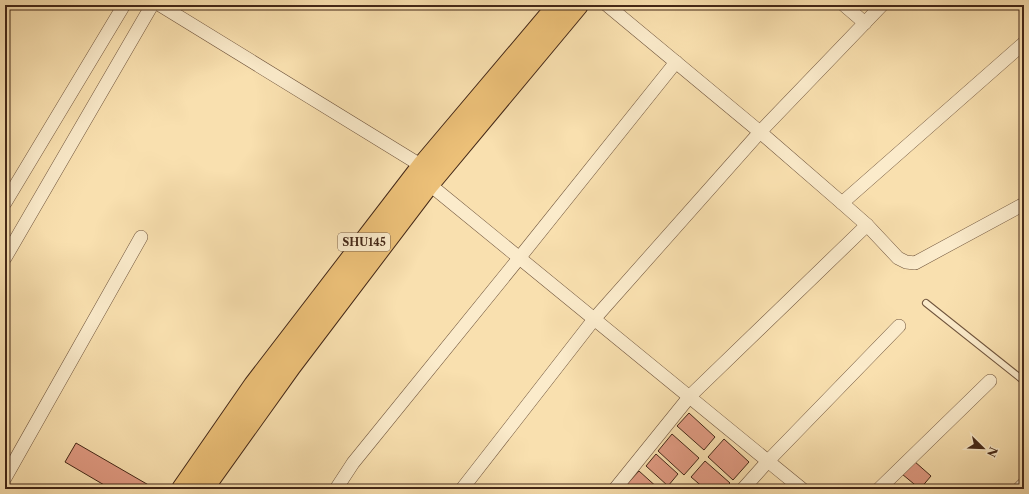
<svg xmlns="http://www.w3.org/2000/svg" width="1029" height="494" viewBox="0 0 1029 494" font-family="'Libre Caslon Text',serif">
  <rect width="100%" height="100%" fill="#f9e0af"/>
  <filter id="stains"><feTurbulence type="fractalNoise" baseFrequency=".005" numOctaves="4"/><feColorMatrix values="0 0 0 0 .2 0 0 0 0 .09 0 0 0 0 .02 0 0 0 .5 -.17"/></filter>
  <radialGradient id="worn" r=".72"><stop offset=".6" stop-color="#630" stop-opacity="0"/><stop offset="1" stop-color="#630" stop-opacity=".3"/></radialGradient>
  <g fill="#e09a82" stroke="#432717">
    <polygon points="689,413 715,437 704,450 677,426"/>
    <polygon points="672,434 699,458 684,475 658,451"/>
    <polygon points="724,439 749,462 733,480 708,457"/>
    <polygon points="76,443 152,487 151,489 111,489 65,462"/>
    <polygon points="656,454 678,474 668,486 646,466"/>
    <polygon points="705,461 730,483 724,489 705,489 691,477"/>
    <polygon points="914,461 931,476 920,489 902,474"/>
    <polygon points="639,471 659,489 629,489 625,486"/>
  </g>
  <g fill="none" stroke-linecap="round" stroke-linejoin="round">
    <g stroke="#70553d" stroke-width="8">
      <polyline id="service" points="926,303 1024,381"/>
    </g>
    <g stroke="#70553d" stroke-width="14">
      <g id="minor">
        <polyline points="160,5 422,166"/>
        <polyline points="607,5 760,132 842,203 867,225 898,258 906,262 915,263 1024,204"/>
        <polyline points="844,5 865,23"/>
        <polyline points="429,184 802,489"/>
        <polyline points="5,203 124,5"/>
        <polyline points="842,203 1024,43"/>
        <polyline points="5,258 152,5"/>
        <polyline points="5,478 141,237"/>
        <polyline points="336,489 353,463 520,257 676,62"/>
        <polyline points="462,489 595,318 760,132 882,5"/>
        <polyline points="615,489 690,396 867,225"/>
        <polyline points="743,489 768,461 899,326"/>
        <polyline points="879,489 990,381"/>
        <polyline points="1019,489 1024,484"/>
      </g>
    </g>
    <g stroke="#432717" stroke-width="22">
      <g id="primary">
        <polyline points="182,489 254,385 422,166 558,5"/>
        <polyline points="203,489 291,366 429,184 578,5"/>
      </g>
    </g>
    <use href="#service" stroke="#fbebcb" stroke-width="6"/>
    <use href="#minor" stroke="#fbebcb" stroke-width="13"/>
    <use href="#primary" stroke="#ecc078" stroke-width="20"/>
  </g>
  <g text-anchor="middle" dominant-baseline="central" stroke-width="3" stroke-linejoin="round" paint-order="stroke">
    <rect fill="#fbebcb" stroke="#7a624d" stroke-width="1" x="338" y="233" width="52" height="18" rx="3"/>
    <g font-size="11" font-weight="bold" fill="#432717">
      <text x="364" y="242">SHU145</text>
    </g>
  </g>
  <rect width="1029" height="494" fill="none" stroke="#f9e0af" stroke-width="20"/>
  <rect x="6" y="6" width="1017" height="482" fill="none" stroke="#432717" stroke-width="2"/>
  <rect x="10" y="10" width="1009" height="474" fill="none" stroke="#432717"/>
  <g transform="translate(983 448) rotate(113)" stroke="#fbebcb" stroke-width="3" paint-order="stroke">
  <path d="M0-3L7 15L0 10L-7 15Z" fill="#432717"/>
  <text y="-6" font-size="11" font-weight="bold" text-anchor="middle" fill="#432717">N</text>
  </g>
  <rect width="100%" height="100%" filter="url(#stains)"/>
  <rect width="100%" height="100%" fill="url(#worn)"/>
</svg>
